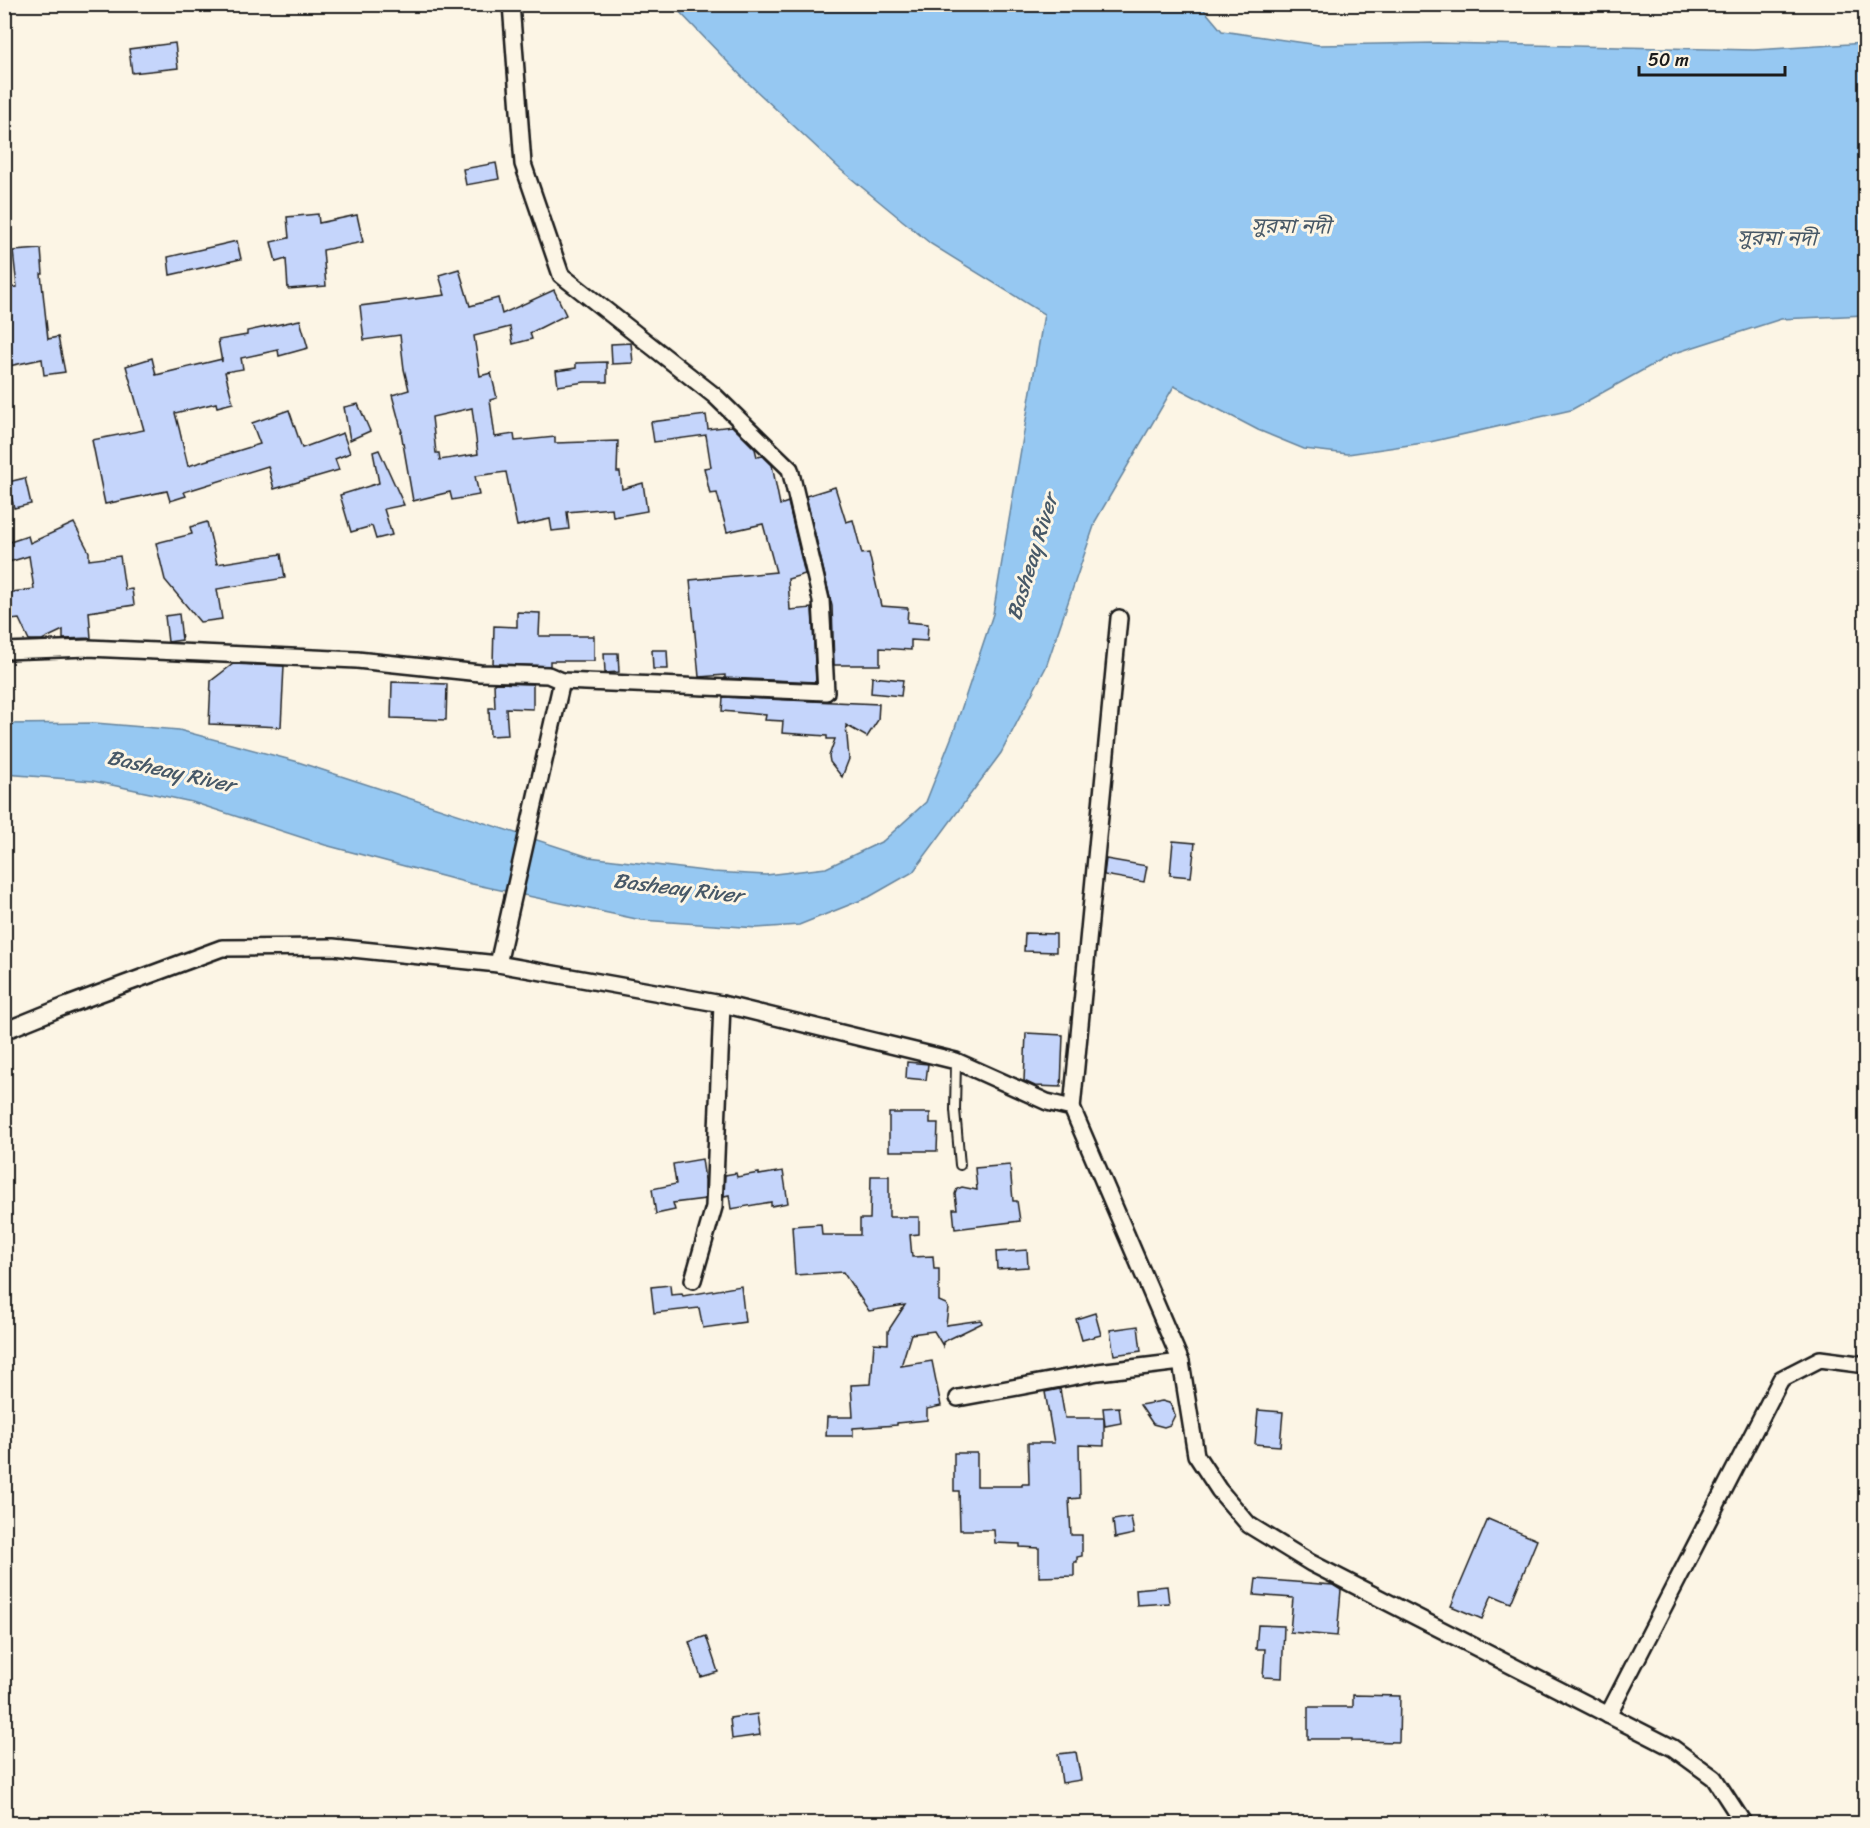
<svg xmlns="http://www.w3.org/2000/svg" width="1870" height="1828" viewBox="0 0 1870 1828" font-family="Sriracha,'Noto Sans Bengali',sans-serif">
  <rect width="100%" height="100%" fill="#fcf5e5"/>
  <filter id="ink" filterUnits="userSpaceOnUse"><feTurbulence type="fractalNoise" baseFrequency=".0167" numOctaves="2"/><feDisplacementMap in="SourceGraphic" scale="12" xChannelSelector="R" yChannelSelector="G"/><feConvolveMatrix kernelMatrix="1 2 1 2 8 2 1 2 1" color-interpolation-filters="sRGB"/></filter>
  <g filter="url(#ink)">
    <polygon fill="#96c8f2" stroke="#65839c" stroke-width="1.5" points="673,5 1200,5 1222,31 1319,45 1437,43 1754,50 1865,43 1865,315 1781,319 1672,354 1571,410 1430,442 1348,454 1304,449 1258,430 1174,386 1096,520 1046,667 1001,753 913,872 869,897 799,925 757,928 641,920 472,884 325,845 192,802 93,781 5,774 4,724 95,723 179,730 295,761 589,857 713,872 766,875 826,868 883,841 926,802 954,731 993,614 1044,314 931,244 841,170 747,82"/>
    <g fill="#c5d5fb" stroke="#1c1c1c" stroke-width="1.5" fill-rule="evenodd">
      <polygon points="175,43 178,68 132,73 129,49"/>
      <polygon points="496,163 499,179 466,185 463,169"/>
      <polygon points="318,214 319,223 357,215 363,242 323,250 326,286 288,289 286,259 276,262 271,242 289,238 287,217"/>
      <polygon points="237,241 241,259 170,275 168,257"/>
      <polygon points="41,249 43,274 41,274 48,339 58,337 65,372 44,375 42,359 4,367 4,330 8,329 4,288 17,287 13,251"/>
      <path d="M459,269L470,306L498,298L502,314L554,290L566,315L530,333L532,339L513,344L510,327L474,336L480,376L491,373L497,398L490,400L495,437L514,434L515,441L555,437V443L618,441L617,472H620L622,489L643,483L647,511L613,517L612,508L567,512L569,529L552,531L550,519L517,526L506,472L475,476L479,495L452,500L450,492L413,501L401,432H402L392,395L409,390L404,369L400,335L364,340L360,306L445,295L439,275ZM472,408L478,454L440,460L439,453H436L432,417Z"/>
      <polygon points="300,320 308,348 279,356 278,350 241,358 243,369 225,372 233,403 217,407 216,403 175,413 179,428 188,466 260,444 252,423 289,410 302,448 343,433 350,453 335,459 339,470 274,489 268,466 184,492 186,496 170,501 167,491 105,504 92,440 144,430 126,366 152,358 156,375 222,359 222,362 218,340 247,335 247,331"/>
      <polygon points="631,343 633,363 612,364 611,344"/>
      <polygon points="607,362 607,382 585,382 558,386 556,371 576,368 576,363"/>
      <polygon points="358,404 370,431 350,440 344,407"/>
      <polygon points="706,415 708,429 732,426 755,449 757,457 763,456 772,465 780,505 788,502 805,574 788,579 790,610 812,608 816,682 725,678 725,675 699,677 690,580 776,572 763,524 727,532 717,493 710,494 704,468 711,467 706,435 654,442 651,422"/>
      <polygon points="379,450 404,505 384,509 392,535 376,539 372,526 351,532 340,495 379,483 373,452"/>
      <polygon points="25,478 31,504 14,508 8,482"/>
      <polygon points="835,487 846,522 853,520 862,554 869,553 881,606 908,608 907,622 928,624 927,641 911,640 911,650 880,648 880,665 834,665 832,606 806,496"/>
      <polygon points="207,522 217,564 281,554 285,578 217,589 222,619 200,622 165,580 156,543 192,534 190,527"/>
      <polygon points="74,523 89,552 89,560 120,556 125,590 132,589 134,605 89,612 91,638 63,639 63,630 42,640 29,640 19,619 11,620 6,593 34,589 29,556 9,562 4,544 28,536 30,543"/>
      <polygon points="517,612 540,613 539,636 594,636 594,661 550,661 550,666 493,664 494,626 517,627"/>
      <polygon points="179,614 182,640 168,642 165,616"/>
      <polygon points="652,650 667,650 668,669 653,669"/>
      <polygon points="604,653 618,653 619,672 605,673"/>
      <polygon points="233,664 284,666 281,727 209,724 211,681"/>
      <polygon points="872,677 903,680 901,696 871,693"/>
      <polygon points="392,682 447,684 446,720 391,718"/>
      <polygon points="494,683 533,684 533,709 506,708 508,735 490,736 489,708 495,708"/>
      <polygon points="723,697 879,704 878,720 867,737 846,725 849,759 842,777 830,762 829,756 835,739 827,739 827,736 782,733 783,721 765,720 766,715 722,711"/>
      <polygon points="1173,841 1195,843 1191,877 1170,875"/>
      <polygon points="1106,859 1147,866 1144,882 1104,875"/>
      <polygon points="1025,933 1056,934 1056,952 1024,951"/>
      <polygon points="1026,1033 1063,1035 1061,1087 1035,1086 1024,1081"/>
      <polygon points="907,1062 928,1064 926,1080 906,1078"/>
      <polygon points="889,1113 930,1113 930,1123 938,1123 937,1151 889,1151"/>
      <polygon points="702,1159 705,1180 705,1199 673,1203 675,1210 656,1214 652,1189 676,1184 673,1164"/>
      <polygon points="1010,1165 1013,1201 1017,1201 1020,1221 955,1229 953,1209 957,1209 955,1194 957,1189 962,1187 977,1190 975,1168"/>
      <polygon points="783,1171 788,1203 771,1206 771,1202 731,1209 729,1195 724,1196 725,1175 736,1173 737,1177 759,1173 759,1175"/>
      <polygon points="871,1176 889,1176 889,1217 919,1217 919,1234 910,1235 912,1257 933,1256 934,1269 939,1269 939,1301 946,1304 948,1308 946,1325 981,1320 982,1323 943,1342 943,1346 934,1331 911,1334 901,1366 932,1361 941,1406 927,1409 927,1420 897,1423 897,1425 853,1428 853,1436 826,1436 827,1417 853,1417 851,1385 871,1384 874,1343 888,1344 888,1331 905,1305 869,1311 843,1272 795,1275 792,1226 821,1224 822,1235 860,1235 860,1219 870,1219"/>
      <polygon points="1027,1250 1028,1267 997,1269 996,1252"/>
      <polygon points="670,1285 671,1295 682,1294 683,1296 741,1286 745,1322 703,1328 699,1308 654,1313 651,1287"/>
      <polygon points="1095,1313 1101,1335 1082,1340 1076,1319"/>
      <polygon points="1138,1326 1141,1351 1114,1355 1110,1330"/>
      <polygon points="1060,1389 1065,1418 1104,1418 1104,1446 1079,1445 1080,1498 1069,1499 1071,1535 1082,1535 1082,1556 1077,1557 1077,1562 1074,1562 1074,1576 1039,1577 1039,1548 1020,1547 1020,1544 995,1543 994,1530 960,1530 959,1491 954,1491 954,1453 977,1453 977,1486 1022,1486 1022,1484 1029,1484 1028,1443 1054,1443 1045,1392"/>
      <polygon points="1162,1401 1169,1403 1172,1406 1175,1415 1170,1425 1164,1427 1153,1424 1140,1405"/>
      <polygon points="1119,1407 1121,1423 1105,1426 1103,1408"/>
      <polygon points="1258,1410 1283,1412 1280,1446 1255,1444"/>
      <polygon points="1131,1517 1134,1534 1115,1538 1113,1520"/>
      <polygon points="1488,1519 1537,1540 1511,1603 1492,1595 1482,1619 1451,1606"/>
      <polygon points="1256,1579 1333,1585 1341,1590 1337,1636 1290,1632 1293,1598 1254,1595"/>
      <polygon points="1167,1586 1169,1603 1137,1605 1136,1589"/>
      <polygon points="1258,1625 1284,1626 1282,1678 1263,1677 1265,1649 1256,1649"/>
      <polygon points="706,1636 718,1672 701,1677 689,1642"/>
      <polygon points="1353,1695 1400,1696 1399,1742 1352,1741 1352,1739 1308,1739 1308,1707 1353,1707"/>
      <polygon points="757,1714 760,1735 732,1739 730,1718"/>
      <polygon points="1076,1752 1081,1780 1062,1783 1058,1754"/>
    </g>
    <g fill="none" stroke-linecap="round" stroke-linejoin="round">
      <g stroke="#1c1c1c" stroke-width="12">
        <polyline id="service" points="956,1061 955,1110 960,1165"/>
      </g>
      <g stroke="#1c1c1c" stroke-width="20">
        <g id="minor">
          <polyline points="511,4 523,164 561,275 715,396 790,469 821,600 826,692 562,681"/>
          <polyline points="4,651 88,648 357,660 480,673 548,675 562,681 498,964"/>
          <polyline points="4,1031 63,1007 222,948 333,947 498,964 722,1004 956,1061 1047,1102 1072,1108 1181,1362 1196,1455 1219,1490 1249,1525 1311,1563 1673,1748 1714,1778 1744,1824"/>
          <polyline points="1072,1108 1119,618"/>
          <polyline points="693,1280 714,1207 722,1004"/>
          <polyline points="958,1398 1098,1372 1181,1362"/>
          <polyline points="1608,1715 1781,1379 1820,1359 1866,1365"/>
        </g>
      </g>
      <use href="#service" stroke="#fcf5e5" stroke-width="8"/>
      <use href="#minor" stroke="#fcf5e5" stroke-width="15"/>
    </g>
  </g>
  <g text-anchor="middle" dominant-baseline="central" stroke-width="6" stroke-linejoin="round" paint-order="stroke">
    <g font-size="21" font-style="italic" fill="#475867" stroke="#fcf5e5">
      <text transform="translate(1291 226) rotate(1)">সুরমা নদী</text>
      <text transform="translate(1777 238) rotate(1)">সুরমা নদী</text>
      <text transform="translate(1032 557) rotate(-73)">Basheay River</text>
      <text transform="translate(171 771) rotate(13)">Basheay River</text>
      <text transform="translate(678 888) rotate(7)">Basheay River</text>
    </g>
  </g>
  <rect width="1870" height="1828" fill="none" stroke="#fcf5e5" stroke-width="24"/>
  <rect x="12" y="12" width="1846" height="1804" fill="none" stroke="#1c1c1c" stroke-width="2" filter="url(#ink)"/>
  <path d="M1639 66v9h146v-9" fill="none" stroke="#1c1c1c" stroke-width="3"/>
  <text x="1648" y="66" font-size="18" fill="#1c1c1c" stroke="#fcf5e5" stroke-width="4.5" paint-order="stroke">50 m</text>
</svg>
